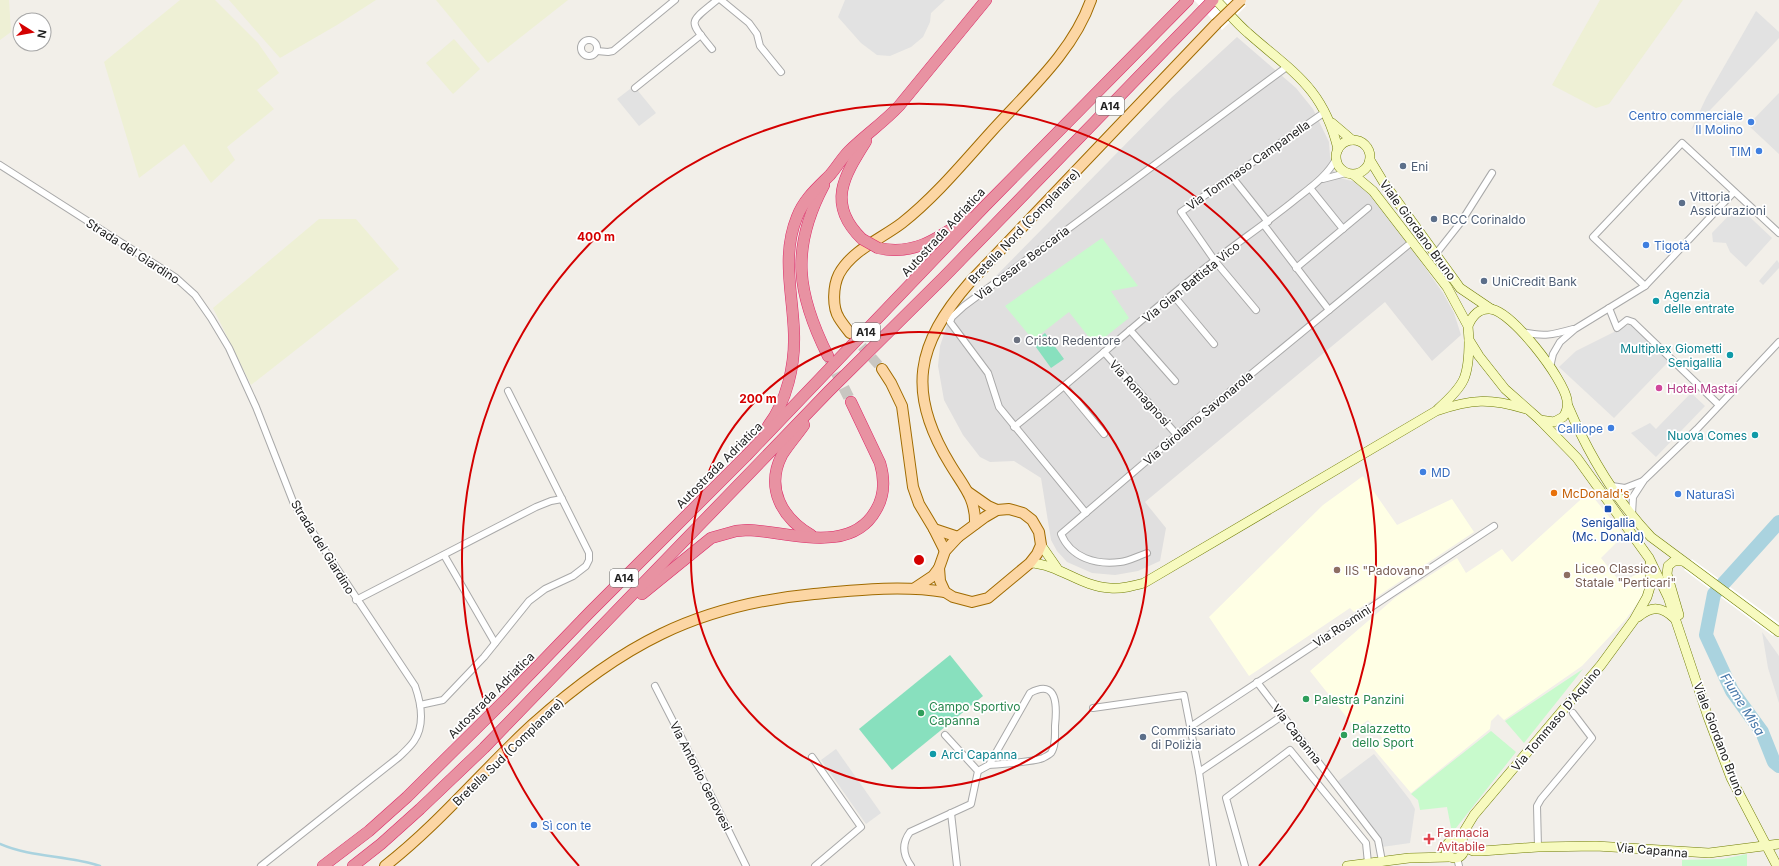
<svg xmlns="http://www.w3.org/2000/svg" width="1779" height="866" viewBox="0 0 1779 866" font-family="Inter,sans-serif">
  <rect width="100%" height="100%" fill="#f2efe9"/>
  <polygon fill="#e0dfdf" points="1237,37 1296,88 1313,109 1329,142 1330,156 1334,171 1340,178 1356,182 1371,196 1405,239 1443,293 1454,313 1461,335 1432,361 1385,302 1145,502 1166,528 1160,561 1138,571 1115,575 1092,573 1067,562 1057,551 1051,540 1041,478 1014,461 990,462 980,457 963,435 944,400 938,366 940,346 947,325 959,304 992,280 1172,97"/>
  <g fill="#ffffe5">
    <polygon points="1363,476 1397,525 1452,499 1474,532 1354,612 1350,608 1249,676 1209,617 1323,505"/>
    <polygon points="1589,492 1624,535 1601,558 1621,583 1644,570 1645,581 1644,590 1639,601 1626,619 1582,666 1504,720 1498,714 1491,721 1490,729 1411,793 1372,747 1382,738 1368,720 1356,729 1310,671 1396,597 1457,558 1466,573 1502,549 1512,562"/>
  </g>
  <g fill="#eef0d5">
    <polygon points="0,0 9,0 11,32 0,40"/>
    <polygon points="180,0 215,0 258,43 279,73 257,90 274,109 227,147 235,160 211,183 184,144 139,178 104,62"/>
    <polygon points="229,0 376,0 337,25 280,58"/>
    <polygon points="436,0 568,0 488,63"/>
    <polygon points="1600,0 1683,0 1609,104 1596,108 1552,85"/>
    <polygon points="454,39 480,69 453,94 426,63"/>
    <polygon points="319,219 356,219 399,269 251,385 213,308"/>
  </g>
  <g fill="#c8facc">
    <polygon points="1102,238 1138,286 1111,291 1129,318 1095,345 1069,312 1033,340 1005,306"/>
    <polygon points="1583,669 1524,743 1505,721"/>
    <polygon points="1491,731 1516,752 1452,833 1447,807 1420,810 1418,800 1411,794"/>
    <polygon points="1747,854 1747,866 1682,866 1682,860 1723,859"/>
  </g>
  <g fill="#88e0be">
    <polygon points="1045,333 1064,359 1051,368 1033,343"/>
    <polygon points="950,655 983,696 892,770 859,729"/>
  </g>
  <g fill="#e2e2e2">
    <polygon points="845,0 945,0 931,13 930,22 923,37 911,47 890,56 877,55 861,43 838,17"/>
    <polygon points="1756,11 1779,32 1779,38 1691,130 1706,98"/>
    <polygon points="634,86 656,113 639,126 617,99"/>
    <polygon points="1779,93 1779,154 1748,125"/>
    <polygon points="1738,206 1772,238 1746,267 1730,252 1726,243 1713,242 1712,233"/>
    <polygon points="1777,260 1779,263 1779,268 1763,285 1759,281"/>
    <polygon points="1630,324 1669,361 1614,418 1559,367 1576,351"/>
    <polygon points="1691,393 1705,406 1656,457 1631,433 1650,423 1656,429"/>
    <polygon points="1762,632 1779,656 1779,703 1768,668"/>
    <polygon points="836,749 881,813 866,824 821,760"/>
    <polygon points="1374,754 1410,800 1415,809 1410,843 1382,847 1381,839 1337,782"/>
  </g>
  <g fill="#fff">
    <polygon points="1194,0 1241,0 1246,6 1222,30"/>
    <polygon points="1692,559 1779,623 1779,627 1773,636 1684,570"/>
  </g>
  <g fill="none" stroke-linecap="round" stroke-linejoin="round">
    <path stroke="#aad3df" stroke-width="2.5" d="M0,844C32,858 67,855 100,866"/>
    <polyline stroke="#aad3df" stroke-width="14" points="1779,522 1714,594 1706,635 1732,691 1762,732 1774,762 1779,766"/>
    <polyline stroke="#c8c6c1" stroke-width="10" stroke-dasharray="10 5" stroke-linecap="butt" points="852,335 882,369"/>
    <polyline stroke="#c8c6c1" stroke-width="11" stroke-dasharray="11 5.5" stroke-linecap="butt" points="829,358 851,402"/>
    <g stroke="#a9a9a9" stroke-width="8">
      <g id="street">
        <polyline points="721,0 749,23 757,34 760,46 781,72"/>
        <circle cx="589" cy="48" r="8"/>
        <path d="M712,49C688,19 688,24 717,0"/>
        <polyline points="597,51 608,52 613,51 675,0"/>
        <polyline points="635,88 701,35"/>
        <path d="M0,165L175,277L195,295L211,318L229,348L256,407L294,504L415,686C421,703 425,725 414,741C410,747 404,752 399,757L261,866"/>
        <polyline points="1232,177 1268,222"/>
        <polyline points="1323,179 1346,173"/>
        <polyline points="1310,188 1343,229"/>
        <polyline points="1264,225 1329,310"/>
        <polyline points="1435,255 1461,222 1492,173"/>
        <polyline points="1296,268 1368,208"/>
        <polyline points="1645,286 1734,192"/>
        <polyline points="1173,295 1214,344"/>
        <polyline points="1609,308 1617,328 1627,320 1633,322 1719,405"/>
        <polyline points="1256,310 1215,261 1181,212 1325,112"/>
        <polyline points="1130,330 1175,381"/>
        <path d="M1522,332C1544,337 1552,335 1573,329"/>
        <polyline points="1104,352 1177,435"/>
        <polyline points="1550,367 1553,354 1560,342 1575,329 1645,286 1593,237 1682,143 1779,233"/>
        <polyline points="1065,387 1104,434"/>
        <path d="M1014,427C1082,373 1146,314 1214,261C1241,240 1269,221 1296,199C1311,187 1327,176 1336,159"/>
        <polyline points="1612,486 1625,488 1643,481"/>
        <polyline points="1086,513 999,407 988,373 950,322 952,317 964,306 1288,66"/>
        <polyline points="1632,514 1633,497 1644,480 1697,429 1779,342"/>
        <path d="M1147,553C1138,556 1129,561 1120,562C1096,565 1071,558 1061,534L1177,435L1413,241"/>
        <polyline points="444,555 495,643"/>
        <polyline points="356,600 536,507 551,501 562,499"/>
        <polyline points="1257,682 1378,840 1382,861"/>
        <polyline points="655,686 716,805 746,866"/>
        <polyline points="420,705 443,700 484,657 529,601 545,589 573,576 586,566 589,560 589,553 508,391"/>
        <polyline points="1093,708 1184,695 1199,772 1213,866"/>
        <polyline points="1190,727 1494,526"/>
        <polyline points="812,757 861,827 815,866"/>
        <path d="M978,771L989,765L1030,693C1058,678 1057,707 1055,726C1055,734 1056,746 1051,753C1049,755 1045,757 1043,758C1034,762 1000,764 989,765"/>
        <polyline points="1199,772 1282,716"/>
        <polyline points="951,813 957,866"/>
        <polyline points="1538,847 1537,806 1541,799 1592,738 1573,713"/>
        <polyline points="1457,858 1459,866"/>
        <path d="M911,866C902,854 902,843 910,832L971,804L978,771L945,735"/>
        <polyline points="1245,866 1226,798 1290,750 1366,843 1368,863"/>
      </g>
    </g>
    <g stroke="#707d05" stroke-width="10">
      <g id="secondary">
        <path d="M1216,0C1227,11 1236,23 1248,33C1292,72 1323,87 1338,149"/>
        <polyline points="1332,123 1352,140"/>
        <circle cx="1353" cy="157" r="17"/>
        <polyline points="1370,160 1384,183 1455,281 1460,288 1491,309"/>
        <path d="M1354,175L1373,191L1447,287L1468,326L1469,340L1479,356L1505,389L1540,420L1554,422L1563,417C1567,412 1568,406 1567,400C1564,379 1511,310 1490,309C1479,308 1472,316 1468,326"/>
        <path d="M1568,406C1588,453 1615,499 1651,537L1779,632"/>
        <path d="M1438,409C1465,385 1469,377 1469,341"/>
        <polyline points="1540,420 1577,458 1649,558 1668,597 1708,717 1731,778 1777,866"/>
        <polyline points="1041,545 1057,568"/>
        <path d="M1030,563C1059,564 1081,587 1110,588C1122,589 1133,586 1144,583L1436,411C1472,399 1489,398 1526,409"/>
        <polyline points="1679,615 1667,574 1668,566 1674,561 1682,561"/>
        <path d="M1638,617C1652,606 1661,606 1674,618"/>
        <circle cx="1455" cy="849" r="9"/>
        <polyline points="1462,844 1463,833 1474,815 1601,665 1634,620 1647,597 1650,587 1650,564"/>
        <polyline points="1464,847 1473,851 1482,851 1538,847 1596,846 1709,853 1779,844"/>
        <polyline points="1347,866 1409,858 1450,857"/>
      </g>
    </g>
    <g stroke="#a06b00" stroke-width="12">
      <g id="primary">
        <path d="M850,333C846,328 842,323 839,318C832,307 833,286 839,274C852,250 881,239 902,223C935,197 963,163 991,132C1027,92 1073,52 1091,0"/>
        <polyline points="882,369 891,383 902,406 913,487 919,504 934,529 945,551"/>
        <polyline points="968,492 988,506 997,510"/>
        <polygon points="1009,509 1023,513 1032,520 1039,532 1041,545 1037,554 1030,563 988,598 972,602 953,597 945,592 940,581 939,568 945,551 958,537 985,517 997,510"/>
        <path d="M975,524C976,498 963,486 950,464C906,392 916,344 970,282L1216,24"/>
        <polyline points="934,529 958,537"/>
        <polyline points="915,588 933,576 939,568"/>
        <path d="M385,866C439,824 482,771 532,725C620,646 695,605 814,594C857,590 902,585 945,592"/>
      </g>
    </g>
    <g stroke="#dc2a67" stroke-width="12">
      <g id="highway">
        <path d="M824,185C790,249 797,294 828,356"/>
        <path d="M862,239C826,204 844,176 866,141"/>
        <path d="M878,248C915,256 938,238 968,218"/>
        <path d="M804,425C797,435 788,445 782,455C765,488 782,518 811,535"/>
        <path d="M768,426C787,401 795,365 794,334C793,294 781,256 797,217C804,199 817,188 830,175C837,167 842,158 849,151C865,135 883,123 899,106L986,0"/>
        <path d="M642,594L711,538L736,531L748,530C790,532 851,555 876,510C885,495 885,480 880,463L851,402"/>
        <polyline points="323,866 369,831 407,797 504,701 590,612 746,456 985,206 1188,0"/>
        <polyline points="353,866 381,844 420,809 484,748 829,391 944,277 1213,0"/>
      </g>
    </g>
    <use href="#street" stroke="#fff" stroke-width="6"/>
    <use href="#secondary" stroke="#f7fabf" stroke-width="9"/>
    <use href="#primary" stroke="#fcd6a4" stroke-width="10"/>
    <use href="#highway" stroke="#e892a2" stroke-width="11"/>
    <g stroke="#a06b00" stroke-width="12" stroke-linecap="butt">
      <polyline id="primary-bridge" points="1216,24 1241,0"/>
    </g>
    <g stroke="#dc2a67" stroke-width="12" stroke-linecap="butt">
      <polyline id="highway-bridge" points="862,239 878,248"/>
    </g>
    <use href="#primary-bridge" stroke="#fcd6a4" stroke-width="10"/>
    <use href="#highway-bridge" stroke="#e892a2" stroke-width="11"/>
  </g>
  <g fill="none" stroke="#d40000" stroke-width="2">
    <circle cx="919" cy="560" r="228"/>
    <path d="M579 866A457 457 0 1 1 1259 866"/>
  </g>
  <g fill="#3f7fe0" stroke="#fff" stroke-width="1.5">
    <circle cx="1751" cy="122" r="4"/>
    <circle cx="1759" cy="151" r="4"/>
    <circle cx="1646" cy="245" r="4"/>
    <circle cx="1611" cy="428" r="4"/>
    <circle cx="1423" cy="472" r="4"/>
    <circle cx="1678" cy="494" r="4"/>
    <circle cx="534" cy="825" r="4"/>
  </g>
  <g fill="#5c6f8a" stroke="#fff" stroke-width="1.5">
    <circle cx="1403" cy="166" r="4"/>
    <circle cx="1682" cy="203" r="4"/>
    <circle cx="1434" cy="219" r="4"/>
    <circle cx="1484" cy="281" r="4"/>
    <circle cx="1143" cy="737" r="4"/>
  </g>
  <g fill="#0f9aa8" stroke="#fff" stroke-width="1.5">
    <circle cx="1656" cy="301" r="4"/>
    <circle cx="1730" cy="355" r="4"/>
    <circle cx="1755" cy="435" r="4"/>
    <circle cx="933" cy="754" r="4"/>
  </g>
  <circle fill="#6b7280" stroke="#fff" stroke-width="1.5" cx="1017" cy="340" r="4"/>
  <circle fill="#d1479c" stroke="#fff" stroke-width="1.5" cx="1659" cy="388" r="4"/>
  <circle fill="#e8710a" stroke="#fff" stroke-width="1.5" cx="1554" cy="493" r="4"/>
  <rect fill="#1a4fb4" stroke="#fff" stroke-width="1.5" x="1604" y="505" width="8" height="8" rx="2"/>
  <g fill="#8d6e63" stroke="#fff" stroke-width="1.5">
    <circle cx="1337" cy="570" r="4"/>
    <circle cx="1567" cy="575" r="4"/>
  </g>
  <g fill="#2e9e5b" stroke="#fff" stroke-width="1.5">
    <circle cx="1306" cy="699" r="4"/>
    <circle cx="921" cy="713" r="4"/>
    <circle cx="1344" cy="735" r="4"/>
  </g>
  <path fill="#e0444e" stroke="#fff" stroke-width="1.5" d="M1427 833h4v4h4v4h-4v4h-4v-4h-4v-4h4z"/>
  <g text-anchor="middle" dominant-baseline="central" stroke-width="3.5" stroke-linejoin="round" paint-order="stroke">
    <g fill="#fff" stroke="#646464" stroke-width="1">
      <rect x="1096" y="97" width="28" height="18" rx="3"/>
      <rect x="852" y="323" width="28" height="18" rx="3"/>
      <rect x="610" y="569" width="28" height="18" rx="3"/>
    </g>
    <g font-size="11" font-weight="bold" fill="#222">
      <text x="1110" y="106">A14</text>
      <text x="866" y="332">A14</text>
      <text x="624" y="578">A14</text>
    </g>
    <g font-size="12" fill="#366cbe" stroke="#fff" text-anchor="start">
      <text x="1743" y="115" text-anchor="end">Centro commerciale<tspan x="1743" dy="14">Il Molino</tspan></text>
      <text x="1751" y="151" text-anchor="end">TIM</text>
      <text x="1654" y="245">Tigotà</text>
      <text x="1603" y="428" text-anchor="end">Calliope</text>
      <text x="1431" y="472">MD</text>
      <text x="1686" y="494">NaturaSì</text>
      <text x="542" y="825">Sì con te</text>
    </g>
    <g font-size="12" fill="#222" stroke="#fff">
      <text transform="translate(1248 165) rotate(-35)">Via Tommaso Campanella</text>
      <text transform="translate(1024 226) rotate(-46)">Bretella Nord (Complanare)</text>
      <text transform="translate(1418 230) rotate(54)">Viale Giordano Bruno</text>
      <text transform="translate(943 232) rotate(-47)">Autostrada Adriatica</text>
      <text transform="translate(133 251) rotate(33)">Strada del Giardino</text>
      <text transform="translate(1022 263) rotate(-37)">Via Cesare Beccaria</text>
      <text transform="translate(1191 282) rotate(-39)">Via Gian Battista Vico</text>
      <text transform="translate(1140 393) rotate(48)">Via Romagnosi</text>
      <text transform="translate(1198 418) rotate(-40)">Via Girolamo Savonarola</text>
      <text transform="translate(719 465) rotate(-45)">Autostrada Adriatica</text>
      <text transform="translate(323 547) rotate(58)">Strada del Giardino</text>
      <text transform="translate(1342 626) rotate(-33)">Via Rosmini</text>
      <text transform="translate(491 695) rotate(-45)">Autostrada Adriatica</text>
      <text transform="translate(1556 719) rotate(-50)">Via Tommaso D'Aquino</text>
      <text transform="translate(1297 734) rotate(52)">Via Capanna</text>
      <text transform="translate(1719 739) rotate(69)">Viale Giordano Bruno</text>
      <text transform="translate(508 752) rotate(-44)">Bretella Sud (Complanare)</text>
      <text transform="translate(701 776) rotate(63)">Via Antonio Genovesi</text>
      <text transform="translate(1652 850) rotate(5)">Via Capanna</text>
    </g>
    <g font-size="12" fill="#4e5e75" stroke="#fff" text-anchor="start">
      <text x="1411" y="166">Eni</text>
      <text x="1690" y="196">Vittoria<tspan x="1690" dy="14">Assicurazioni</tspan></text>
      <text x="1442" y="219">BCC Corinaldo</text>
      <text x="1492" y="281">UniCredit Bank</text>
      <text x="1151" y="730">Commissariato<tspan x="1151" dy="14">di Polizia</tspan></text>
    </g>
    <g font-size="12" fill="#0d838f" stroke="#fff" text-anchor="start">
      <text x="1664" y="294">Agenzia<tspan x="1664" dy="14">delle entrate</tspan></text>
      <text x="1722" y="348" text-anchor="end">Multiplex Giometti<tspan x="1722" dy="14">Senigallia</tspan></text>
      <text x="1747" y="435" text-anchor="end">Nuova Comes</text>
      <text x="941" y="754">Arci Capanna</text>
    </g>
    <g font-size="12" fill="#5b616d" stroke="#fff" text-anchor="start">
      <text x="1025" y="340">Cristo Redentore</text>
    </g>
    <g font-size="12" fill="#b23c85" stroke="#fff" text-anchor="start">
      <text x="1667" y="388">Hotel Mastai</text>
    </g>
    <g font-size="12" fill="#c56008" stroke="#fff" text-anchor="start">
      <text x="1562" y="493">McDonald's</text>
    </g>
    <g font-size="12" fill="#164399" stroke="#fff">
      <text x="1608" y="522">Senigallia<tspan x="1608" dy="14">(Mc. Donald)</tspan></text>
    </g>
    <g font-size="12" fill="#785e54" stroke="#fff" text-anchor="start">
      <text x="1575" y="568">Liceo Classico<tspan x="1575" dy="14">Statale "Perticari"</tspan></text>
      <text x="1345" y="570">IIS "Padovano"</text>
    </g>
    <g font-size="12" fill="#27864d" stroke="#fff" text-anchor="start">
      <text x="1314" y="699">Palestra Panzini</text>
      <text x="929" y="706">Campo Sportivo<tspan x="929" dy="14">Capanna</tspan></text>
      <text x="1352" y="728">Palazzetto<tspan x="1352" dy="14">dello Sport</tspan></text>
    </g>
    <g font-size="12" fill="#be3a42" stroke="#fff" text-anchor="start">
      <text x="1437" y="832">Farmacia<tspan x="1437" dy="14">Avitabile</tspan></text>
    </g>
    <g font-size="13" font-style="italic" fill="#4a7aab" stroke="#fff">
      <text transform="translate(1743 704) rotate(58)">Fiume Misa</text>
    </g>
  </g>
  <circle cx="919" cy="560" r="6" fill="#d40000" stroke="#fff" stroke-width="2"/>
  <g font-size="12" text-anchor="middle" font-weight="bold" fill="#d40000" stroke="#fff" stroke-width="3.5" stroke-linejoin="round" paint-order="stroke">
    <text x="596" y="241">400 m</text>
    <text x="758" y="403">200 m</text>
  </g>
  <g transform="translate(32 32) rotate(101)"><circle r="19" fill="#ffffff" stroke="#a7a7a7"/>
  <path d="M0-3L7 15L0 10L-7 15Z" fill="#d40000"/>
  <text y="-6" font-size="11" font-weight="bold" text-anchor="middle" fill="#222222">N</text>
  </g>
</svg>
